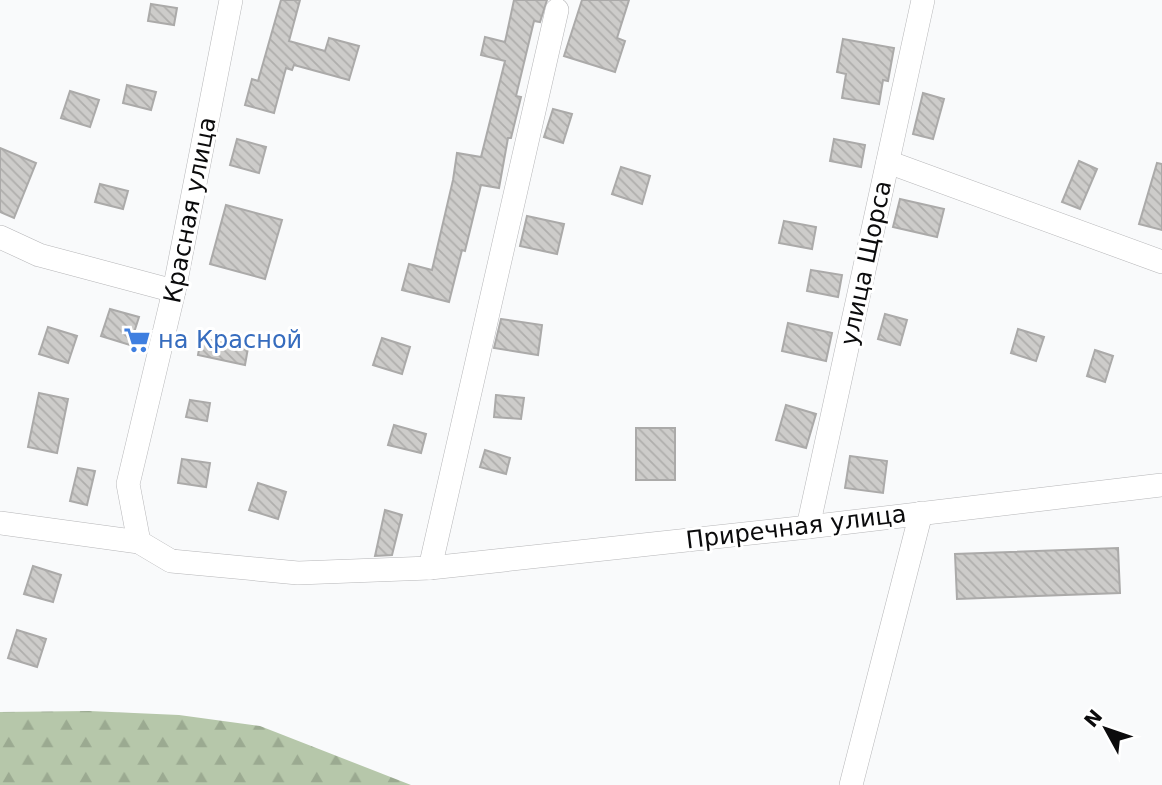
<svg xmlns="http://www.w3.org/2000/svg" width="1162" height="785" viewBox="0 0 1162 785" font-family="'DejaVu Sans',sans-serif">
  <defs>
    <pattern id="forest-firs" width="22" height="20" patternUnits="userSpaceOnUse" patternTransform="scale(1.75)"><rect width="22" height="20" fill="#b6c7aa"/><path d="M5 1l3.5 6h-7zM16 11l3.5 6h-7z" fill="#9baa91"/></pattern>
    <pattern id="building-back-hatch" width="6" height="6" patternUnits="userSpaceOnUse" patternTransform="scale(1.75)"><rect width="6" height="6" fill="#cdccca"/><path d="M-1 5l2 2M0 0l6 6M5-1l2 2" fill="none" stroke="#afaeac"/></pattern>
  </defs>
  <rect width="100%" height="100%" fill="#f9fafb"/>
  <polygon fill="url(#forest-firs)" points="89,711 179,715 260,726 411,785 0,785 0,712"/>
  <g fill="url(#building-back-hatch)" stroke="#abaaa9" stroke-width="2">
    <polygon points="281,0 300,0 289,41 325,51 329,38 359,46 349,80 294,65 292,70 286,68 274,113 245,105 252,79 258,81"/>
    <polygon points="514,0 547,0 540,22 534,21 516,96 521,97 511,138 508,138 499,188 481,185 465,251 462,250 449,302 402,290 409,264 432,270 453,180 457,153 481,157 505,61 481,55 485,37 505,42"/>
    <polygon points="582,0 629,0 617,38 625,41 615,72 564,56"/>
    <polygon points="151,4 177,8 174,25 148,21"/>
    <polygon points="843,39 894,48 888,81 883,80 879,104 842,98 846,74 837,72"/>
    <polygon points="127,85 156,92 151,110 123,103"/>
    <polygon points="70,91 99,100 90,127 61,118"/>
    <polygon points="923,93 944,99 933,139 913,134"/>
    <polygon points="553,109 572,114 563,143 544,137"/>
    <polygon points="237,139 266,147 259,173 230,165"/>
    <polygon points="834,139 865,145 861,167 830,161"/>
    <polygon points="0,148 36,163 14,218 0,212"/>
    <polygon points="1079,161 1097,169 1080,209 1062,202"/>
    <polygon points="1157,163 1162,164 1162,230 1139,224"/>
    <polygon points="621,167 650,176 642,204 612,194"/>
    <polygon points="100,184 128,191 123,209 95,202"/>
    <polygon points="900,199 944,209 937,237 893,227"/>
    <polygon points="226,205 282,220 265,279 210,264"/>
    <polygon points="527,216 564,224 557,254 520,246"/>
    <polygon points="784,221 816,227 812,249 779,243"/>
    <polygon points="811,270 842,275 838,297 807,291"/>
    <polygon points="110,309 139,317 130,345 101,336"/>
    <polygon points="885,314 907,320 900,345 878,339"/>
    <polygon points="501,319 542,325 538,355 494,348"/>
    <polygon points="788,323 832,333 826,361 782,351"/>
    <polygon points="48,327 77,336 68,363 39,354"/>
    <polygon points="1018,329 1044,337 1036,361 1011,353"/>
    <polygon points="201,338 248,348 245,365 198,355"/>
    <polygon points="382,338 410,347 402,374 373,365"/>
    <polygon points="1095,350 1113,356 1105,382 1087,376"/>
    <polygon points="39,393 68,399 57,453 28,447"/>
    <polygon points="496,395 524,398 521,419 494,417"/>
    <polygon points="190,400 210,403 207,421 186,417"/>
    <polygon points="786,405 816,414 806,448 776,440"/>
    <polygon points="394,425 426,434 421,453 388,445"/>
    <rect x="636" y="428" width="39" height="52"/>
    <polygon points="485,450 510,458 506,474 480,467"/>
    <polygon points="850,456 887,461 883,493 845,488"/>
    <polygon points="182,459 210,463 206,487 178,483"/>
    <polygon points="78,468 95,471 87,505 70,501"/>
    <polygon points="258,483 286,492 278,519 249,510"/>
    <polygon points="385,510 402,515 392,555 375,556"/>
    <polygon points="1118,548 1120,593 957,599 955,554"/>
    <polygon points="33,566 61,575 53,602 24,594"/>
    <polygon points="17,630 46,639 37,667 8,658"/>
  </g>
  <g fill="none" stroke-linecap="round" stroke-linejoin="round">
    <g stroke="#b6b6b8" stroke-width="24">
      <g id="minor">
        <polyline points="888,162 1162,262"/>
        <polyline points="0,237 39,255 174,291"/>
        <polyline points="0,523 139,542 171,561 298,573 430,568 808,527 1162,485"/>
        <polyline points="808,527 923,0"/>
        <polyline points="139,542 128,484 174,291 231,0"/>
        <polyline points="430,568 557,10"/>
        <polyline points="851,785 921,513"/>
      </g>
    </g>
    <use href="#minor" stroke="#fff" stroke-width="23"/>
  </g>
  <defs>
    <g id="supermarket-bare" transform="scale(2.1)"><path d="M-6-5.5h2.5l.6 2H6L4.5 2H-2.5L-4.4-4H-6ZM-1.5 3.2a1.3 1.3 0 1 0 .1 0ZM3 3.2a1.3 1.3 0 1 0 .1 0Z" fill="#3f7fe0" stroke="#fff" stroke-width="2.5" paint-order="stroke"/></g>
  </defs>
  <g fill-rule="evenodd">
    <use href="#supermarket-bare" x="137" y="340"/>
  </g>
  <g text-anchor="middle" dominant-baseline="central" stroke-width="6" stroke-linejoin="round" paint-order="stroke">
    <g font-size="24" fill="#0b0b0c" stroke="#fff">
      <text transform="translate(190 210) rotate(-79)">Красная улица</text>
      <text transform="translate(866 263) rotate(-78)">улица Щорса</text>
      <text transform="translate(796 527) rotate(-7)">Приречная улица</text>
    </g>
    <g font-size="24" fill="#366cbe" stroke="#fff" text-anchor="start">
      <text x="158" y="340">на Красной</text>
    </g>
  </g>
  <g transform="translate(1106 729) rotate(310)" stroke="#ffffff" stroke-width="5" paint-order="stroke">
  <path d="M0-5L12 26L0 18L-12 26Z" fill="#0b0b0c"/>
  <text y="-10" font-size="19" font-weight="bold" text-anchor="middle" fill="#0b0b0c">N</text>
  </g>
</svg>
